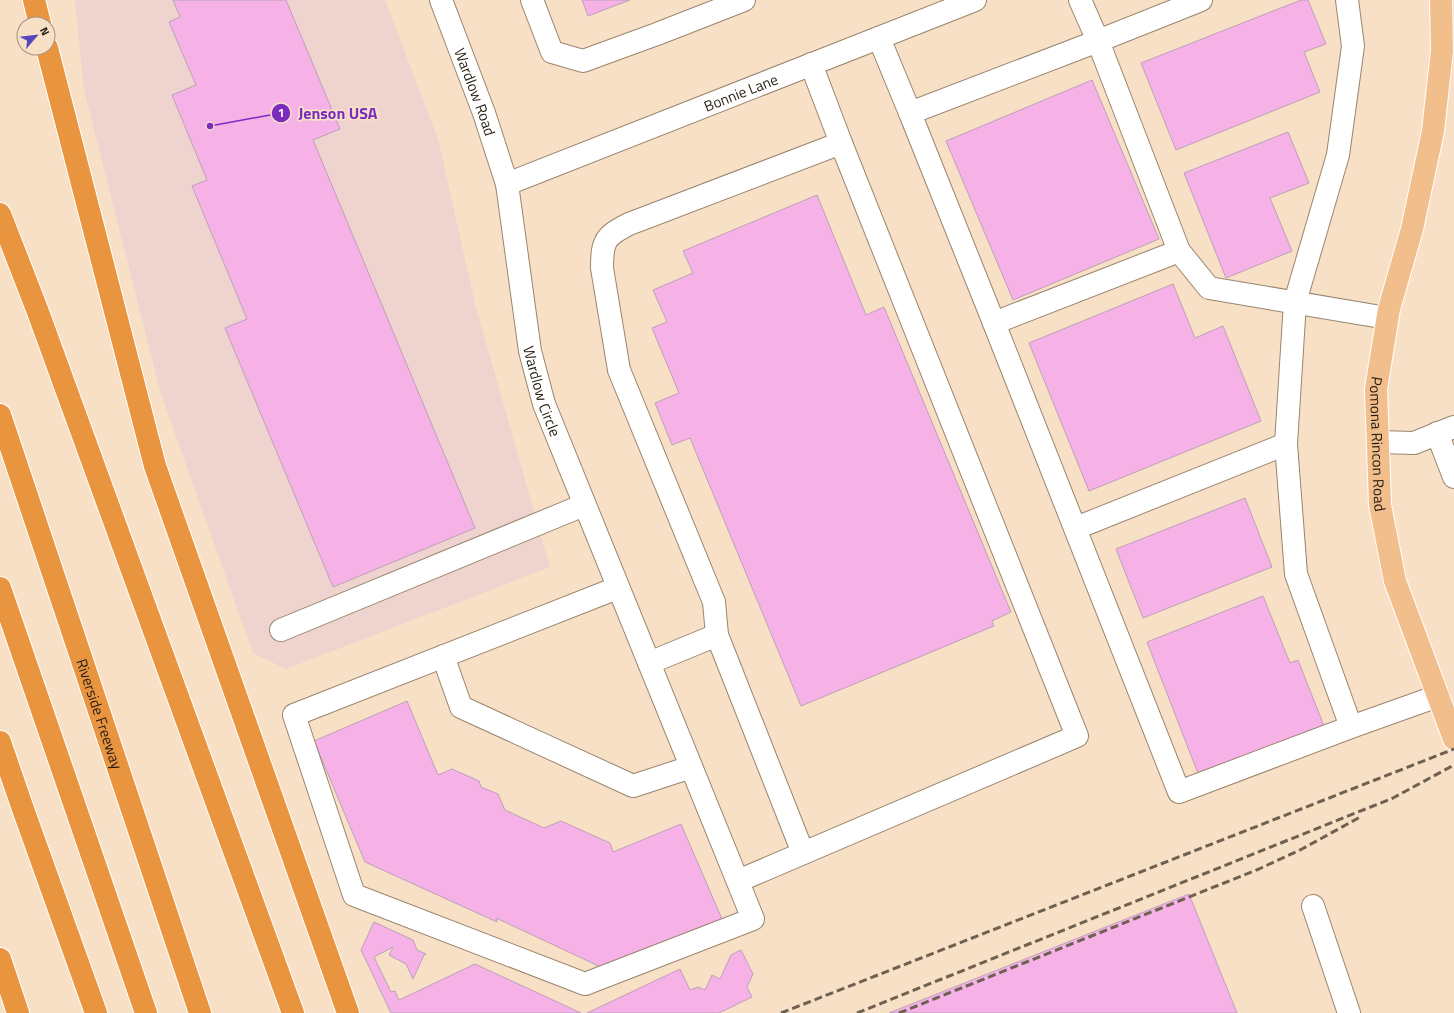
<svg xmlns="http://www.w3.org/2000/svg" width="1454" height="1013" viewBox="0 0 1454 1013" font-family="'Titillium Web',sans-serif">
  <rect width="100%" height="100%" fill="#f7e0c6"/>
  <polygon fill="#eed3ce" points="75,0 385,0 438,139 475,304 550,567 286,669 253,653 161,394 84,90"/>
  <g fill="#f6b1e7" stroke="#bca1b6">
    <polygon points="173,0 286,0 340,129 313,140 475,528 333,587 225,328 247,319 192,186 207,180 172,95 196,85 169,22 180,17"/>
    <polygon points="582,0 630,0 588,16"/>
    <polygon points="1301,0 1308,0 1326,44 1304,52 1320,92 1176,150 1141,63"/>
    <polygon points="1092,80 1159,239 1013,300 946,141"/>
    <polygon points="1288,132 1309,183 1270,198 1292,251 1226,278 1184,173"/>
    <polygon points="817,195 866,315 884,307 1011,612 992,621 994,626 801,706 690,438 672,445 655,403 679,393 652,328 667,322 653,290 693,273 683,251"/>
    <polygon points="1173,284 1195,338 1223,326 1261,421 1089,491 1029,343"/>
    <polygon points="1245,498 1272,567 1143,618 1116,549"/>
    <polygon points="1263,596 1290,663 1298,660 1324,726 1199,776 1147,642"/>
    <polygon points="407,701 438,775 452,769 479,781 481,787 498,794 505,810 544,828 561,821 610,843 613,852 681,824 722,919 605,969 496,918 497,922 365,862 314,741"/>
    <polygon points="1189,894 1237,1013 889,1013"/>
    <polygon points="374,922 413,940 417,950 426,954 424,955 413,979 406,964 389,955 393,947 374,957 391,992 395,991 399,1000 475,964 581,1013 391,1013 361,950"/>
    <polygon points="741,950 753,974 747,987 752,997 719,1013 587,1013 680,969 690,990 698,987 705,990 712,975 720,979 731,955"/>
  </g>
  <g fill="none" stroke-linecap="round" stroke-linejoin="round">
    <g stroke="#9a856d" stroke-width="24">
      <g id="minor">
        <path id="s1" d="M441,0L484,113L507,184L530,351L544,404L753,919L585,984L354,895L294,715L617,588"/>
        <polyline points="532,0 552,52 583,61 657,34 744,0"/>
        <polyline points="1201,0 1098,41 1179,251 1209,288 1387,318"/>
        <polyline points="1347,0 1353,46 1338,155 1295,302 1286,444 1296,574 1351,727"/>
        <polyline points="879,38 910,113 1098,41 1080,0"/>
        <polyline points="811,64 841,143"/>
        <polyline points="910,113 994,323 1179,251"/>
        <path id="s2" d="M507,184L975,0"/>
        <polyline points="994,323 1179,792 1351,727 1438,696"/>
        <polyline points="1437,433 1454,477"/>
        <polyline points="1378,442 1414,443 1454,427"/>
        <polyline points="1076,528 1286,444"/>
        <polyline points="281,630 584,505"/>
        <polyline points="443,656 461,707 633,786 691,767"/>
        <polyline points="649,663 717,635"/>
        <path d="M738,881L1077,736L841,143L629,224C605,236 602,241 602,268L619,370L714,602L717,635L803,853"/>
        <polyline points="1313,906 1349,1013"/>
      </g>
    </g>
    <g stroke="#fff" stroke-width="24">
      <g id="major">
        <path id="s3" d="M1441,0L1442,51L1433,131L1412,229L1389,309L1376,389L1380,505L1395,581L1454,739"/>
      </g>
    </g>
    <g stroke="#fff" stroke-width="24">
      <g id="highway">
        <polyline points="34,0 40,24"/>
        <polyline points="47,48 155,466 348,1013"/>
        <polyline points="0,214 38,312 293,1013"/>
        <path id="s4" d="M0,415L200,1013"/>
        <polyline points="0,588 146,1013"/>
        <polyline points="0,742 23,809 96,1013"/>
        <polyline points="0,959 18,1013"/>
      </g>
    </g>
    <use href="#minor" stroke="#fff" stroke-width="22"/>
    <use href="#major" stroke="#f2bf8c" stroke-width="22"/>
    <use href="#highway" stroke="#e99540" stroke-width="22"/>
    <g stroke="#6e6151" stroke-width="3" stroke-dasharray="8 4" stroke-linecap="butt">
      <polyline points="781,1013 1454,749"/>
      <polyline points="857,1013 1393,798 1454,765"/>
      <polyline points="899,1013 1259,869 1302,849 1362,816"/>
    </g>
  </g>
  <g text-anchor="middle" dominant-baseline="central" stroke-width="3.5" stroke-linejoin="round" paint-order="stroke">
    <g font-size="15" fill="#251d13" stroke="#f7e0c6">
      <text stroke="none"><textPath href="#s1" startOffset="98">Wardlow Road</textPath></text>
      <text stroke="none"><textPath href="#s2" startOffset="251">Bonnie Lane</textPath></text>
      <text stroke="none"><textPath href="#s1" startOffset="406">Wardlow Circle</textPath></text>
      <text stroke="none"><textPath href="#s3" startOffset="451">Pomona Rincon Road</textPath></text>
      <text stroke="none"><textPath href="#s4" startOffset="315">Riverside Freeway</textPath></text>
    </g>
  </g>
  <path fill="none" stroke="#7b2cbf" stroke-width="1.5" d="M210 126L281 113"/>
  <g fill="#7b2cbf" stroke="#f7e0c6" stroke-width="1.5">
    <circle cx="210" cy="126" r="4"/>
    <circle cx="281" cy="113" r="10"/>
  </g>
  <g font-size="12" text-anchor="middle" font-weight="bold" fill="#fff">
    <text x="281" y="117">1</text>
  </g>
  <g font-size="16" text-anchor="middle" font-weight="bold" fill="#7b2cbf" stroke="#f7e0c6" stroke-width="3.5" stroke-linejoin="round" paint-order="stroke">
    <text x="338" y="119">Jenson USA</text>
  </g>
  <g transform="translate(36 36) rotate(62)"><circle r="19" fill="#f7e0c6" stroke="#a3927e"/>
  <path d="M0-3L7 15L0 10L-7 15Z" fill="#5546be"/>
  <text y="-6" font-size="11" font-weight="bold" text-anchor="middle" fill="#251d13">N</text>
  </g>
</svg>
